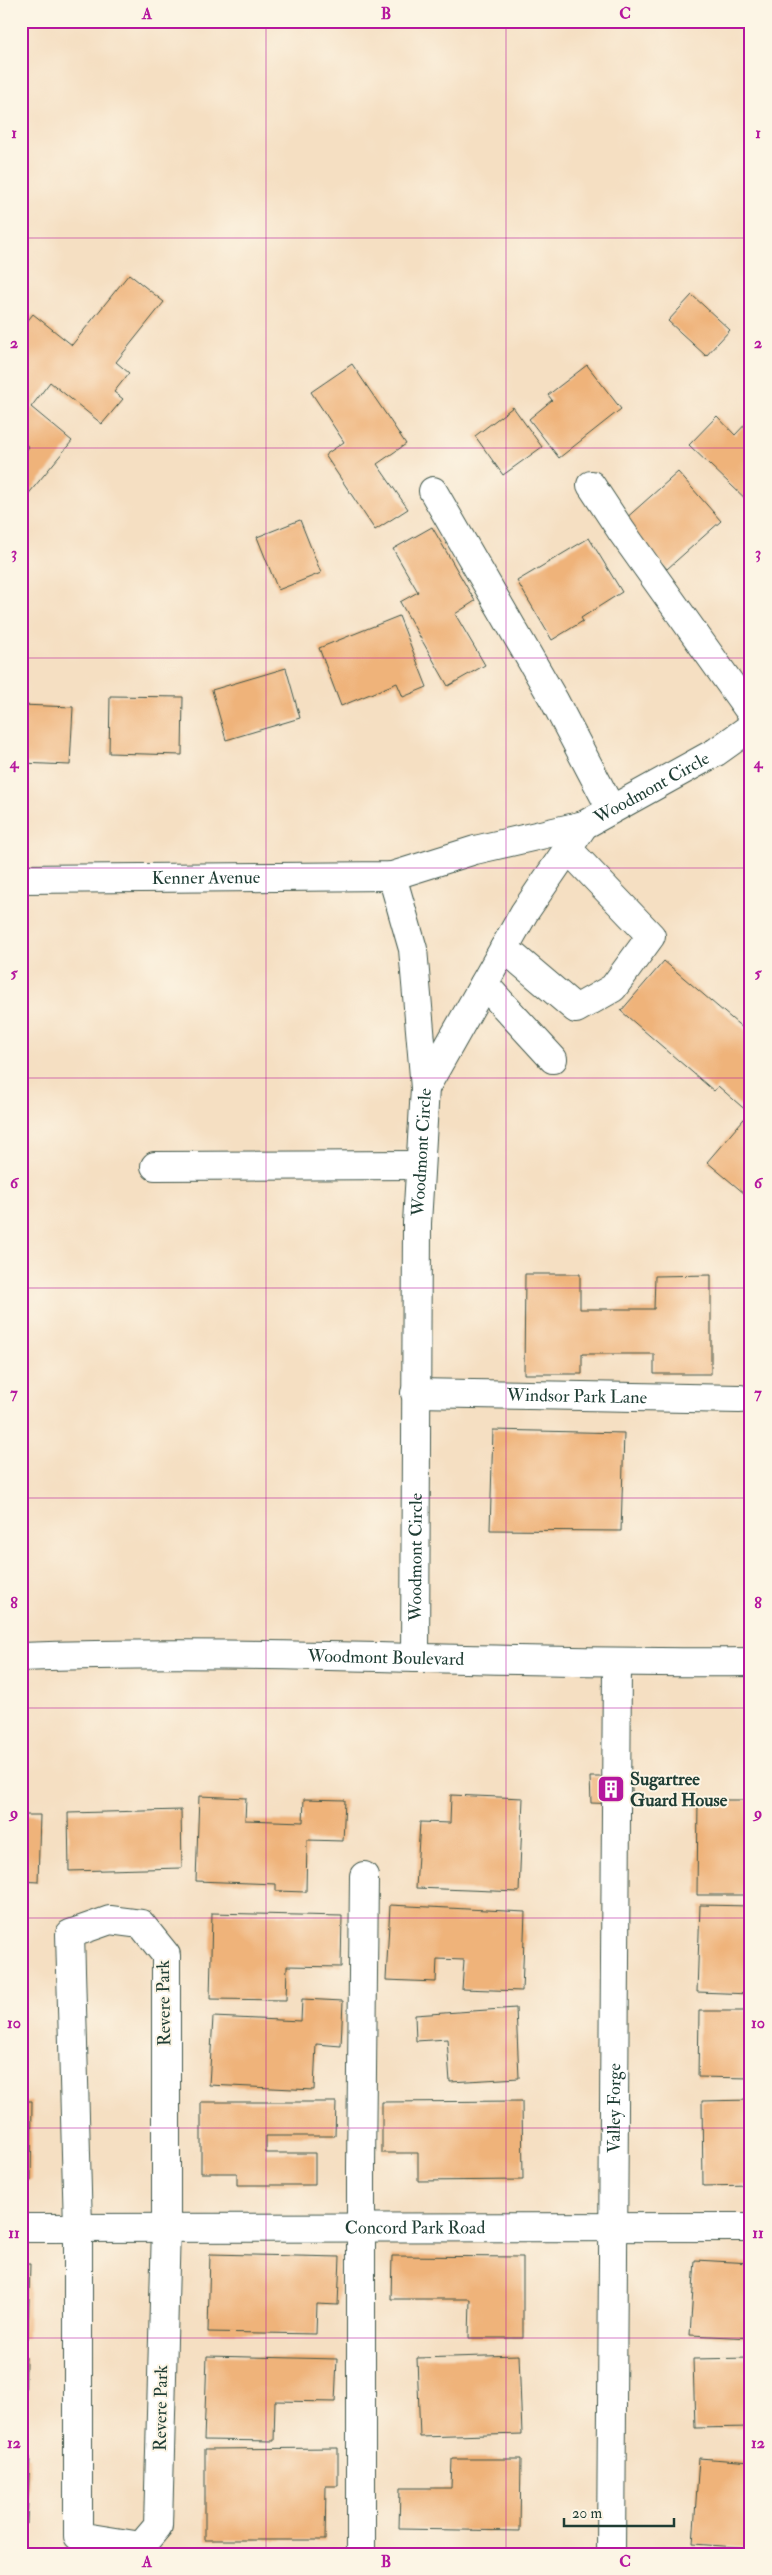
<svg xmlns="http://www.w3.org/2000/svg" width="772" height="2575" viewBox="0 0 772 2575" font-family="'IM FELL Double Pica',serif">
  <rect width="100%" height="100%" fill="#fcf5e5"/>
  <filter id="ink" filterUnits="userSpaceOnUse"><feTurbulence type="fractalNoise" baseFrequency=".02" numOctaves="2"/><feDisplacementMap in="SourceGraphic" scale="10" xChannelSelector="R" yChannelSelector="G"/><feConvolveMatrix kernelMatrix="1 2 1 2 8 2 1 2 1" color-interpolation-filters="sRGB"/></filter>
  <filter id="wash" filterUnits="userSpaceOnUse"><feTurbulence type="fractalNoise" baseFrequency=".0096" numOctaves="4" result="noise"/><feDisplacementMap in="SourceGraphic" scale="20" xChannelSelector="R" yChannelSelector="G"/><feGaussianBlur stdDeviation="1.12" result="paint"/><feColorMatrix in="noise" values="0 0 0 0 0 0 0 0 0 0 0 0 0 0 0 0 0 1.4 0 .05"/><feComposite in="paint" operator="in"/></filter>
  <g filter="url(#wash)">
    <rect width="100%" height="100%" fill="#f5dfc2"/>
    <g id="blocks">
      <g fill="#efb37a">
        <polygon points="129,274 164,302 116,362 129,373 114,392 123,399 102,424 50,382 31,407 72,441 21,503 21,456 29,447 21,441 21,329 33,314 72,345"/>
        <polygon points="692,295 730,330 706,356 668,321"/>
        <polygon points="352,364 406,444 377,464 408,509 375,530 325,455 344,442 311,392"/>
        <polygon points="587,365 621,409 559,458 529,419 552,400 548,395"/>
        <polygon points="513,407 542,447 503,475 475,436"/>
        <polygon points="717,416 735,435 751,418 751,504 689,445"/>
        <polygon points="678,472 721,521 667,569 624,520"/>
        <polygon points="300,520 321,573 278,590 257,537"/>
        <polygon points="432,527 475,601 455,614 485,665 448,686 400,602 418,592 393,549"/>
        <polygon points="589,538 622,592 581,618 583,621 552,640 517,581"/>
        <polygon points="399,616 427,687 403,697 397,683 341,706 319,648"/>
        <polygon points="286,668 300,718 226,740 212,690"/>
        <polygon points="110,696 183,697 182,755 109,753"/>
        <polygon points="21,705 73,707 70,765 21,763"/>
        <polygon points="664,961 751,1035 751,1059 748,1062 751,1064 751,1199 707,1162 749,1113 718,1086 714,1091 621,1011"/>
        <polygon points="525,1274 580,1274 580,1309 654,1309 655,1276 711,1275 711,1374 654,1374 654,1354 582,1354 582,1374 524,1374"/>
        <polygon points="493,1430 624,1433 621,1531 490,1530"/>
        <polygon points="590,1777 631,1777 633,1801 619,1804 591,1803"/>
        <polygon points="451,1795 523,1798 519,1892 416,1888 420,1822 450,1823"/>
        <polygon points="199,1796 246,1798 245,1820 303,1822 304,1799 345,1800 343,1841 307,1840 306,1892 276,1891 276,1884 196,1881"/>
        <polygon points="698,1800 751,1800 751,1895 697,1895"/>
        <polygon points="181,1810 182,1868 69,1871 68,1813"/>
        <polygon points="21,1815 40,1815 38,1882 21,1881"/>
        <polygon points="390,1905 525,1912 522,1991 462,1989 464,1960 437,1959 436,1982 386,1980"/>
        <polygon points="700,1905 751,1906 751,1994 697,1992"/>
        <polygon points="212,1913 342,1916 341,1967 287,1966 286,2000 210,1999"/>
        <polygon points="302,1999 343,2001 341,2046 316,2044 314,2090 209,2085 213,2017 301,2021"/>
        <polygon points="516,2008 519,2078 450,2082 447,2039 416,2041 415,2015"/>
        <polygon points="699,2011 751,2011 751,2078 698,2077"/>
        <polygon points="751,2100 751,2185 703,2186 702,2101"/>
        <polygon points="21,2101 32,2101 31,2181 21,2181"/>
        <polygon points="522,2101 523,2180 418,2181 418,2153 382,2153 382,2102"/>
        <polygon points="201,2102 336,2102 335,2136 266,2136 266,2153 315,2153 315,2185 237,2185 237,2173 201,2173"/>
        <polygon points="210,2254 340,2257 338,2305 317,2304 316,2334 208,2332"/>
        <polygon points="392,2256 523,2257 523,2338 469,2338 470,2299 391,2299"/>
        <polygon points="695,2260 751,2263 751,2338 690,2335"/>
        <polygon points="21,2264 30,2264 28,2338 21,2338"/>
        <polygon points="519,2355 522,2434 420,2437 417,2358"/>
        <polygon points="207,2356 337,2359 335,2402 275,2401 274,2441 204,2440"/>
        <polygon points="21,2357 26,2357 25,2438 21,2438"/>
        <polygon points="751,2358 751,2427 695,2428 693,2359"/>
        <polygon points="338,2448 338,2486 326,2486 325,2540 205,2540 205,2449"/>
        <polygon points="21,2456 30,2457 27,2524 21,2524"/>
        <polygon points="699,2458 751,2462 751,2548 693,2544"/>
        <polygon points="452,2459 521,2459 520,2531 399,2529 400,2488 451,2488"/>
      </g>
    </g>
  </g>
  <g filter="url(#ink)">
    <use href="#blocks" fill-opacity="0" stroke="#3f5549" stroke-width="1"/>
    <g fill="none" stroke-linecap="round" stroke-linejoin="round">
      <g stroke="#3f5549" stroke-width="30">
        <g id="minor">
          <polyline points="591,485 622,532 751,713"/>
          <polyline points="433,491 554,700 611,809"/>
          <polyline points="392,876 413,949 425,1088"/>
          <path id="s1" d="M21,879L392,876L475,850L584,825"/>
          <polyline points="504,948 576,1009 613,988 651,936 567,848"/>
          <polyline points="484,984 553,1059"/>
          <polyline points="155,1166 420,1165"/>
          <path id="s2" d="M415,1393L740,1399"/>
          <path id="s3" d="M415,1658L417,1223L425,1088L524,913L584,825L716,752L751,727"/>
          <polygon points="110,1920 141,1924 166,1955 166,2227 158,2526 141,2546 78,2536 78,2227 70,1934"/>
          <path id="s4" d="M21,2228L751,2227"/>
          <polyline points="361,2554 361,2168 364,1876"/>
          <path id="s5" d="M611,2554L617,1663"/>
        </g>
      </g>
      <g stroke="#3f5549" stroke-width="30">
        <g id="major">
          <path id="s6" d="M21,1657C264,1648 508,1665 751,1662"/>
        </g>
      </g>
      <use href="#minor" stroke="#fff" stroke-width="28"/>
      <use href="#major" stroke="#fff" stroke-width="28"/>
    </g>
  </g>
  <path fill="none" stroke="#b5179e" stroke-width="1" stroke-opacity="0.55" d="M266,21V2554M506,21V2554M21,238H751M21,448H751M21,658H751M21,868H751M21,1078H751M21,1288H751M21,1498H751M21,1708H751M21,1918H751M21,2128H751M21,2338H751"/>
  <defs>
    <g id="building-square" transform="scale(1.4375)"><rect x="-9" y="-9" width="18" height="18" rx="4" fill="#b5179e" stroke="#fcf5e5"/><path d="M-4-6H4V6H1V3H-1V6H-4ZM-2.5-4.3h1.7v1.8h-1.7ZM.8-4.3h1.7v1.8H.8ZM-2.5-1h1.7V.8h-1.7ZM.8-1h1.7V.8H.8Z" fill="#fff"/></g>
  </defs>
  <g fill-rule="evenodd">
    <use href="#building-square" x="611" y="1789"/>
  </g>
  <g text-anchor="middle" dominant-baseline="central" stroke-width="4" stroke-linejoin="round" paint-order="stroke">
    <g font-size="18" fill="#1f3d34" stroke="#fcf5e5">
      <text stroke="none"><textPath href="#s3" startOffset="955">Woodmont Circle</textPath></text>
      <text stroke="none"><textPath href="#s1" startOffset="185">Kenner Avenue</textPath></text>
      <text stroke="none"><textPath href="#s3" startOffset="506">Woodmont Circle</textPath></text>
      <text stroke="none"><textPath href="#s2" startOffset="162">Windsor Park Lane</textPath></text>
      <text stroke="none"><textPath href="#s3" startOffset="101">Woodmont Circle</textPath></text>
      <text stroke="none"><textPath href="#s6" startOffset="365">Woodmont Boulevard</textPath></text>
      <text transform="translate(164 2003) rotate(-91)">Revere Park</text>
      <text stroke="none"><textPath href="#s5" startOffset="446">Valley Forge</textPath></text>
      <text stroke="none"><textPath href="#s4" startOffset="394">Concord Park Road</textPath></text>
      <text transform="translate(161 2408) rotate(-89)">Revere Park</text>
    </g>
    <g font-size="18" font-weight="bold" fill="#1f3d34" stroke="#fcf5e5" text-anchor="start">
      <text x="630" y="1779">Sugartree<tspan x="630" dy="21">Guard House</tspan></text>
    </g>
  </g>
  <rect width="772" height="2575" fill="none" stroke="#fcf5e5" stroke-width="55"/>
  <path d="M564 2518v8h110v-8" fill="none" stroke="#1f3d34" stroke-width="2.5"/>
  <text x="572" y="2518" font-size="15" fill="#1f3d34" stroke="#fcf5e5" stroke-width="4" paint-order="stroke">20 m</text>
  <rect x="28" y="28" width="716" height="2520" fill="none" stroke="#b5179e" stroke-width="2"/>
  <g font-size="16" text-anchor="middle" font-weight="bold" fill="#b5179e">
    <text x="147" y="19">A</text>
    <text x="386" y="19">B</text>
    <text x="625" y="19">C</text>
    <text x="14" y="138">1</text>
    <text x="758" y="138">1</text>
    <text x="14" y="348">2</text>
    <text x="758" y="348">2</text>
    <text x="14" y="558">3</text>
    <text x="758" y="558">3</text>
    <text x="14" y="768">4</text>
    <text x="758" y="768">4</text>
    <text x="14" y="978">5</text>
    <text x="758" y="978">5</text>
    <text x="14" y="1188">6</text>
    <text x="758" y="1188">6</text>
    <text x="14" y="1398">7</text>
    <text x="758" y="1398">7</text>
    <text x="14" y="1608">8</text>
    <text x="758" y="1608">8</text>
    <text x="14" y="1818">9</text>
    <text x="758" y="1818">9</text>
    <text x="14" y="2028">10</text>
    <text x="758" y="2028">10</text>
    <text x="14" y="2238">11</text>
    <text x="758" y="2238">11</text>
    <text x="14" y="2448">12</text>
    <text x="758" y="2448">12</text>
    <text x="147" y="2567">A</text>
    <text x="386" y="2567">B</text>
    <text x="625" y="2567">C</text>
  </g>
</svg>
